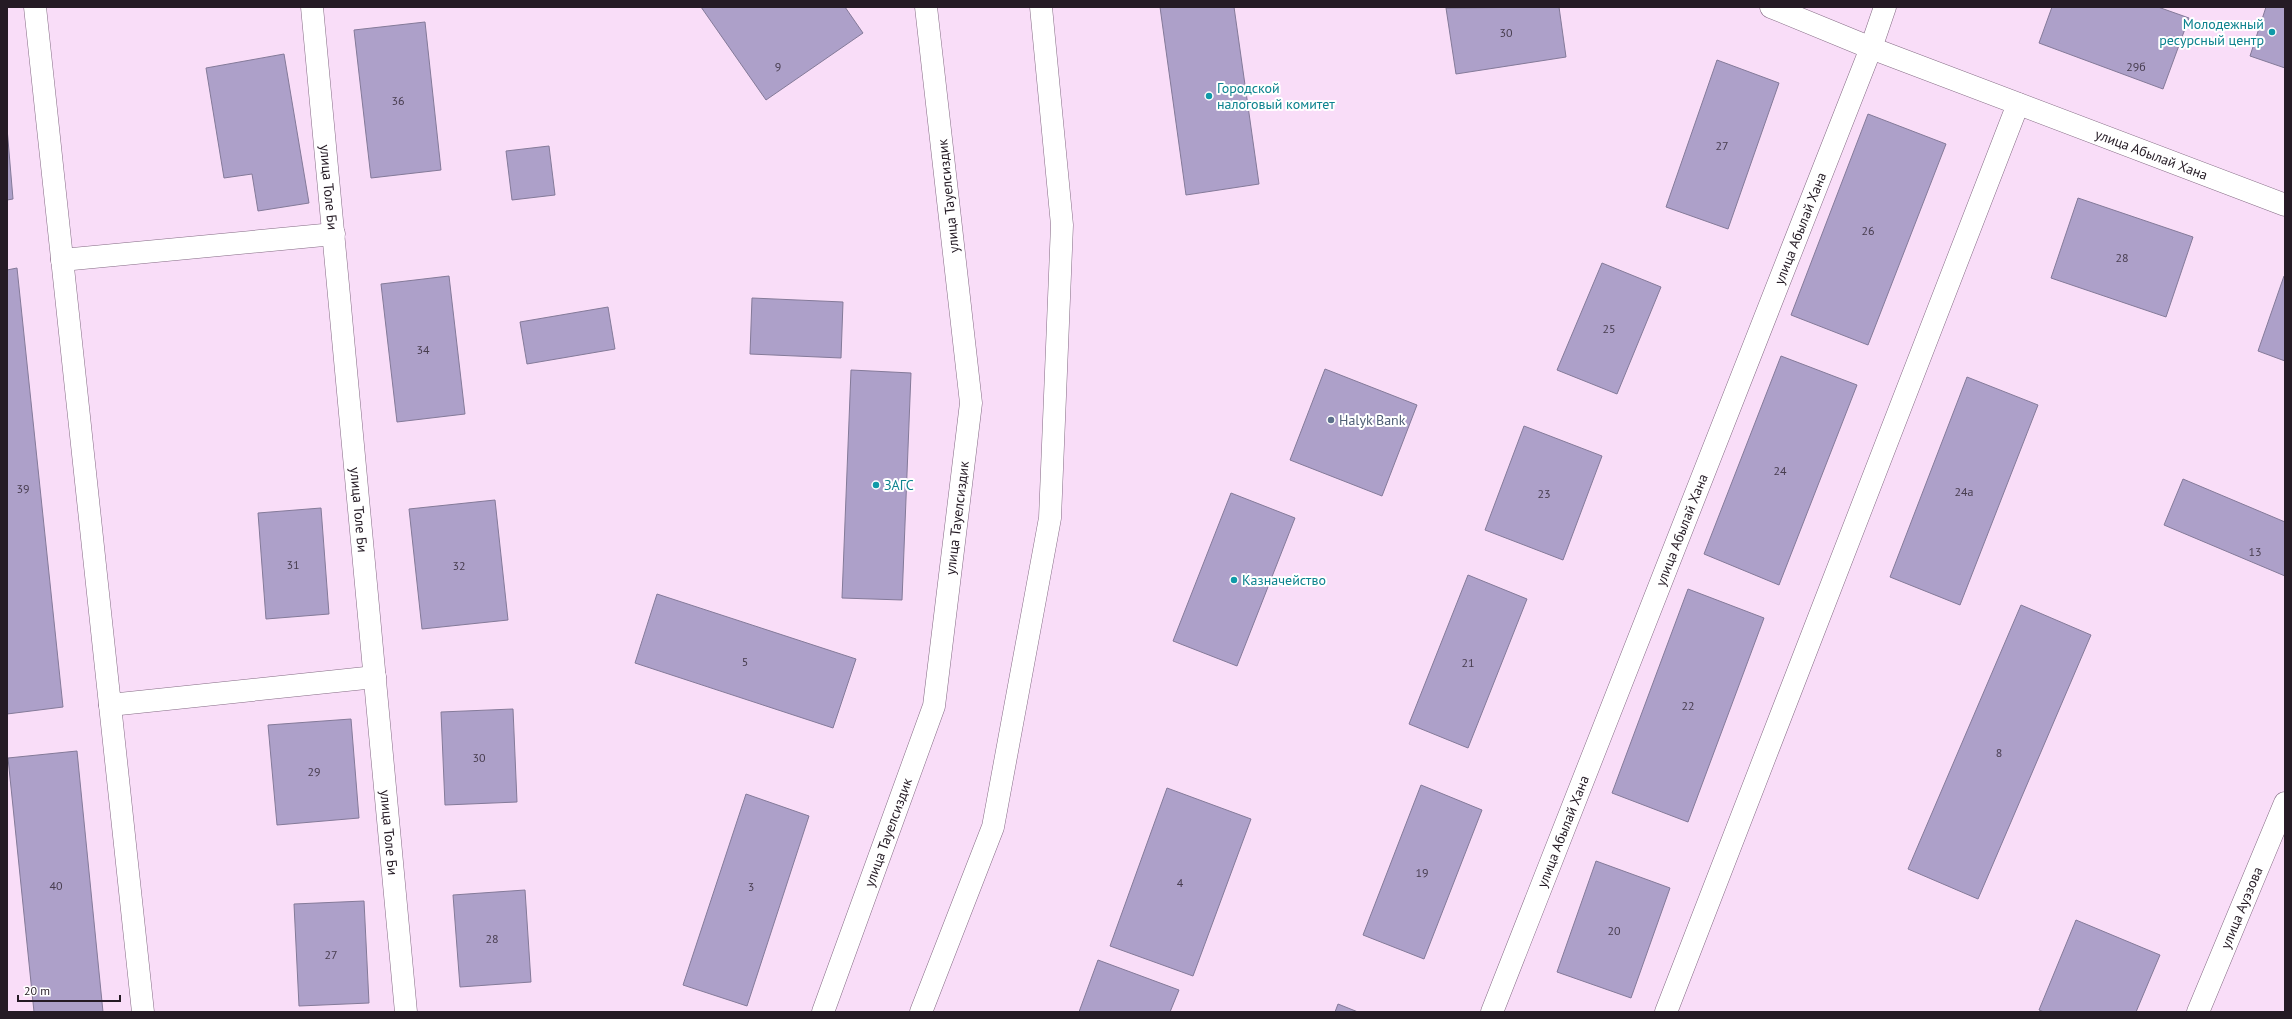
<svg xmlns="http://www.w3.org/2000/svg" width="2292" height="1019" viewBox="0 0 2292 1019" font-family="'PT Sans',sans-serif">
  <rect width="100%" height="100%" fill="#f9ddf8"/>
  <g fill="#ada0c9" stroke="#847a99">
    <polygon points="701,7 845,7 863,33 766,100"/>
    <polygon points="1160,7 1234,7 1259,184 1186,195"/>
    <polygon points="1559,7 1566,57 1456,74 1446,8"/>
    <polygon points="2052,7 2158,7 2189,18 2163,89 2039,43"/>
    <polygon points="2266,7 2285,7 2285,68 2250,56"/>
    <polygon points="425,22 441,170 371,178 354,30"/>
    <polygon points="284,54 309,203 258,211 252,174 224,178 206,68"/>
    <polygon points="1717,60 1779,83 1728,229 1666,207"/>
    <polygon points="1868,114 1946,144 1868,345 1791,315"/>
    <polygon points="7,128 13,199 7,200"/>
    <polygon points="549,146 555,195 512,200 506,151"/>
    <polygon points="2078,198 2193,237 2166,317 2051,278"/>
    <polygon points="1602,263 1661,287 1617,394 1557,370"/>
    <polygon points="17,268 63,707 7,714 7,270"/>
    <polygon points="449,276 465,414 397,422 381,284"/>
    <polygon points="2284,276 2285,277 2285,361 2258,351"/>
    <polygon points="752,298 843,302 841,358 750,354"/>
    <polygon points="608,307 615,349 527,364 520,322"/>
    <polygon points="1781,356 1857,385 1779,585 1704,554"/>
    <polygon points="1325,369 1417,405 1382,496 1290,460"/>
    <polygon points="851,370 911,373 902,600 842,598"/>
    <polygon points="1967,377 2038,405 1960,605 1890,577"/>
    <polygon points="1524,426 1602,456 1563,560 1485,530"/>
    <polygon points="2183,479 2285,522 2285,576 2164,525"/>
    <polygon points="1231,493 1295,518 1237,666 1173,641"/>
    <polygon points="495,500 508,620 422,629 409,509"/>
    <polygon points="321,508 329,614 266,619 258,513"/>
    <polygon points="1468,575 1527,599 1468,748 1409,724"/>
    <polygon points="1688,589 1764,618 1688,822 1612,793"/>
    <polygon points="657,594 856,659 833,728 635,663"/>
    <polygon points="2021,605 2091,635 1978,899 1908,869"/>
    <polygon points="513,709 517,802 445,805 441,712"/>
    <polygon points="351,719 359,818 277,825 268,725"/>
    <polygon points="77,751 103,1012 34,1012 8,758"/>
    <polygon points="1421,785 1482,810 1424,959 1363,935"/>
    <polygon points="1167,788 1251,819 1193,976 1110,946"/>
    <polygon points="746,794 809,816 747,1006 683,985"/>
    <polygon points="1596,861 1670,888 1631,998 1557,972"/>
    <polygon points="525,890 531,982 460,987 453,895"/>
    <polygon points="364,901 369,1003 299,1006 294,904"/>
    <polygon points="2076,920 2160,955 2136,1012 2044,1012 2039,1010"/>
    <polygon points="1098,960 1179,990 1170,1012 1079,1012"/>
    <polygon points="1338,1004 1358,1012 1335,1012"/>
  </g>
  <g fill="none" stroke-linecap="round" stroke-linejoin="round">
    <g stroke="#846b84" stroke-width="23">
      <g id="minor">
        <polyline points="35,7 110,705 375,677"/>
        <path id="s1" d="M312,7L406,1012"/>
        <path id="s2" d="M1771,7L1871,48L2285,205"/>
        <polyline points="62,260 334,234"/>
        <polyline points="110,705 143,1012"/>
        <path id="s3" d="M823,1012L934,706L971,403L926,7"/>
        <polyline points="921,1012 993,827 1050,518 1062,225 1041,7"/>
        <path id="s4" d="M1492,1012L1871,48L1885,7"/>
        <polyline points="1666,1012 2018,104"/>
        <path id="s5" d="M2198,1012L2285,803"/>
      </g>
    </g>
    <use href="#minor" stroke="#fff" stroke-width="22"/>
  </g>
  <g fill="#0f9aa8" stroke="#fff" stroke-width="1.5">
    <circle cx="2272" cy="32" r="4"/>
    <circle cx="1209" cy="96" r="4"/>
    <circle cx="876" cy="485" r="4"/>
    <circle cx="1234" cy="580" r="4"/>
  </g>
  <circle fill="#5c6f8a" stroke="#fff" stroke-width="1.5" cx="1331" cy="420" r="4"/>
  <g text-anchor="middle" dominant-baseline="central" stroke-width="4" stroke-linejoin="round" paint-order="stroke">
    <g font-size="12" fill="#473c4e">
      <text x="1506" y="32">30</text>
      <text x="778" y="66">9</text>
      <text x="2136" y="66">29б</text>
      <text x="398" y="100">36</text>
      <text x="1722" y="145">27</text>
      <text x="1868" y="230">26</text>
      <text x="2122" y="257">28</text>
      <text x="1609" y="328">25</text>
      <text x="423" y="349">34</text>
      <text x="1780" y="470">24</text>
      <text x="23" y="488">39</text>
      <text x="1964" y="491">24а</text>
      <text x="1544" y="493">23</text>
      <text x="2255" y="551">13</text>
      <text x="293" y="564">31</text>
      <text x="459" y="565">32</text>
      <text x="745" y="661">5</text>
      <text x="1468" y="662">21</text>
      <text x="1688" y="705">22</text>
      <text x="1999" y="752">8</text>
      <text x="479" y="757">30</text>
      <text x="314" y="771">29</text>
      <text x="1422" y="872">19</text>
      <text x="1180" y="882">4</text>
      <text x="56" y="885">40</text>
      <text x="751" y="886">3</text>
      <text x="1614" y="930">20</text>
      <text x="492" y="938">28</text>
      <text x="331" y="954">27</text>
    </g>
    <g font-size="14" fill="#0d838f" stroke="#fff" text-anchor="start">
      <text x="2264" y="24" text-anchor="end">Молодежный<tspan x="2264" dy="16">ресурсный центр</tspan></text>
      <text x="1217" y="88">Городской<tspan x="1217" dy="16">налоговый комитет</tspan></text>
      <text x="884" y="485">ЗАГС</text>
      <text x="1242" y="580">Казначейство</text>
    </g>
    <g font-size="14" fill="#251b25" stroke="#fff">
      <text stroke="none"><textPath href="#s2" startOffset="408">улица Абылай Хана</textPath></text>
      <text stroke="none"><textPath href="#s1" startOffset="181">улица Толе Би</textPath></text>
      <text transform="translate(948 196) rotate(-96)">улица Тауелсиздик</text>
      <text stroke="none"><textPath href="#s4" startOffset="842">улица Абылай Хана</textPath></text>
      <text stroke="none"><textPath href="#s1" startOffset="505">улица Толе Би</textPath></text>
      <text stroke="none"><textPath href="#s3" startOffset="515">улица Тауелсиздик</textPath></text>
      <text stroke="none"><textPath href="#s4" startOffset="518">улица Абылай Хана</textPath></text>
      <text stroke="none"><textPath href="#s1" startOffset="829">улица Толе Би</textPath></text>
      <text stroke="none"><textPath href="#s4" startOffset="194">улица Абылай Хана</textPath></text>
      <text stroke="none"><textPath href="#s3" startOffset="191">улица Тауелсиздик</textPath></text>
      <text stroke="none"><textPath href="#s5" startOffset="113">улица Ауэзова</textPath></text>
    </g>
    <g font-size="14" fill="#4e5e75" stroke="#fff" text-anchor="start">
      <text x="1339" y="420">Halyk Bank</text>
    </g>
  </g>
  <rect width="2292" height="1019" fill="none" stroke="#251b25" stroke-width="16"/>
  <path d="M18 995v6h102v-6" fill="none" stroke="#251b25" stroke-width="2"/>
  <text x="24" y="995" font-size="12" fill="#251b25" stroke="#ffffff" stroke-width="3" paint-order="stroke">20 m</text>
</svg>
